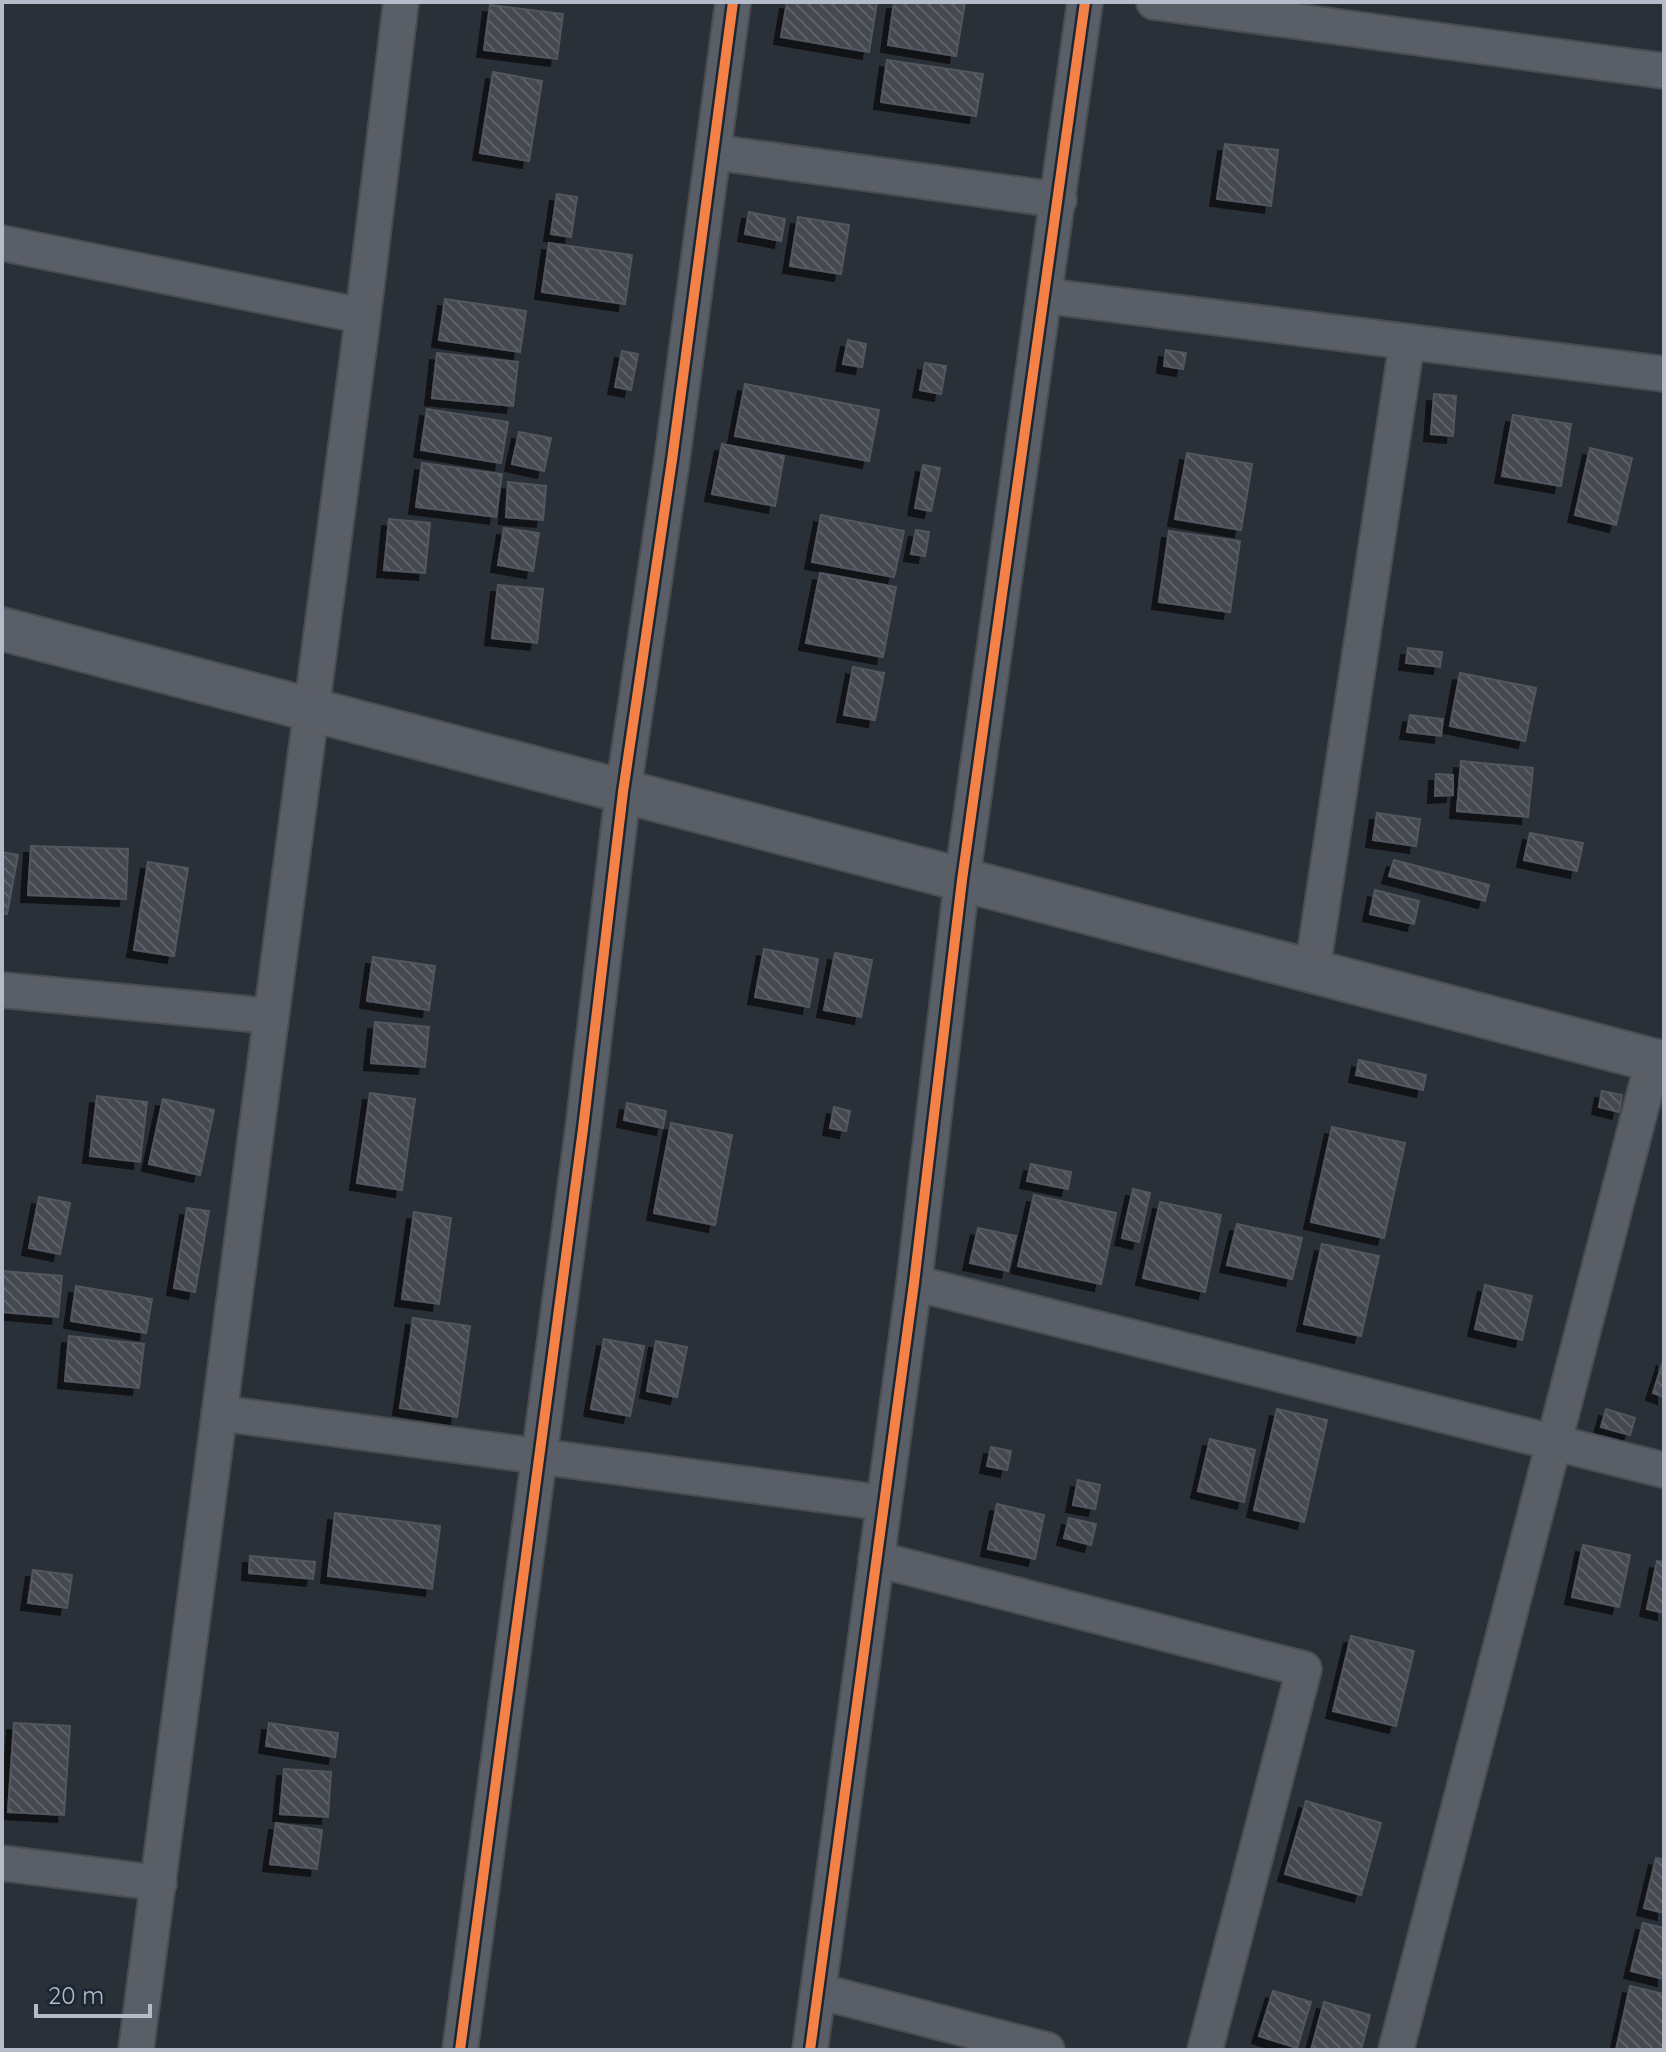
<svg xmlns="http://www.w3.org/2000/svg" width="1666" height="2052" font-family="Quicksand,sans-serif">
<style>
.building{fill:url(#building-back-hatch);stroke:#52575f;stroke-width:2;filter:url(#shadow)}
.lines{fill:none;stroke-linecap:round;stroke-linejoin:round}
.minor-casing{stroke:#484c53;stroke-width:38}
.tertiary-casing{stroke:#484c53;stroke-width:46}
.minor{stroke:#5a5e66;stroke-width:34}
.tertiary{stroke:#5a5e66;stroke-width:42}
.cycleway-casing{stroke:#1d2633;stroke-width:15}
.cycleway{stroke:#f48246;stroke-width:10}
</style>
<defs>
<pattern id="building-back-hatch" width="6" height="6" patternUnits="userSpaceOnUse" patternTransform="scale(2)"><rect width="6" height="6" fill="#444950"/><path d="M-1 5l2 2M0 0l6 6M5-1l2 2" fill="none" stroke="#5d6168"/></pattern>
<filter id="shadow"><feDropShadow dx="-7" dy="7" stdDeviation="0" flood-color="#0009"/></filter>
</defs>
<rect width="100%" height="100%" fill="#2a3038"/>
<path class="building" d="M787,2H877L869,52L781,37Z
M894,2H965L956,56L888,45Z
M490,5L563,14L557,59L484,50Z
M887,60L983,74L976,116L881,102Z
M493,72L542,81L529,161L480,153Z
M1225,144L1278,150L1271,206L1217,199Z
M557,194L577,197L571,237L551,234Z
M749,212L785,219L781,241L745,234Z
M798,217L849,225L841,274L790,266Z
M549,243L632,255L625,304L542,292Z
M445,299L526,311L520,352L439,340Z
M848,340L866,344L862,367L843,364Z
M1166,350L1186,353L1183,369L1164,366Z
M622,351L638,354L631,390L615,387Z
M437,353L518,362L513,406L432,398Z
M925,363L946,366L941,394L920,390Z
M745,384L879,410L869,461L735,436Z
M1434,394L1456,396L1453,436L1431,434Z
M427,409L508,422L501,463L421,450Z
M1513,415L1571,424L1561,486L1502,476Z
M519,432L551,438L544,471L512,464Z
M722,444L784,456L775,506L712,494Z
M1590,448L1632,458L1616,525L1575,515Z
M1187,453L1252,464L1241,530L1175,519Z
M422,463L502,474L496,517L416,507Z
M923,465L940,468L931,511L915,508Z
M508,482L546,486L543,520L506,517Z
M821,515L904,531L894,577L812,562Z
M389,519L430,523L425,573L384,570Z
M504,528L539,533L533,571L498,565Z
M916,530L929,532L925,556L911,554Z
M1169,531L1240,541L1230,612L1159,602Z
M820,573L896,587L883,657L806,643Z
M498,585L543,589L537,643L492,638Z
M1408,648L1442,652L1440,667L1406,663Z
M853,667L884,673L875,720L844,715Z
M1460,673L1536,688L1525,741L1450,726Z
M1410,715L1443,719L1441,736L1407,732Z
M1461,761L1533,768L1528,817L1457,811Z
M1436,774L1453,775V795L1435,796Z
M1377,813L1420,819L1416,846L1373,840Z
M1530,833L1583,843L1577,871L1524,860Z
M31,846L128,849L126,899L28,895Z
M2,852L18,855L7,914L2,913Z
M1394,860L1489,885L1485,901L1389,876Z
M148,862L188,868L174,956L134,950Z
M1375,890L1419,901L1414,924L1370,914Z
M764,949L818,959L809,1007L755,997Z
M835,953L872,960L861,1017L824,1010Z
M373,957L435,966L429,1010L367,1001Z
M375,1022L429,1027L425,1067L371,1063Z
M1359,1060L1426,1075L1423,1090L1356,1075Z
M1602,1091L1622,1095L1619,1112L1599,1107Z
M370,1093L415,1099L402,1190L357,1183Z
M97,1096L147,1102L140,1162L90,1156Z
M163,1099L214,1110L200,1175L149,1164Z
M627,1103L666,1111L663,1128L624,1120Z
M834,1107L850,1111L846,1131L830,1128Z
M671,1123L732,1135L715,1225L654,1213Z
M1332,1127L1405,1143L1384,1238L1311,1222Z
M1031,1164L1071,1172L1068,1189L1027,1181Z
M1133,1189L1150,1193L1139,1242L1122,1238Z
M1034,1195L1116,1213L1101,1284L1018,1266Z
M39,1197L70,1203L60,1254L29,1248Z
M1160,1202L1221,1215L1205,1292L1143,1278Z
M187,1208L209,1211L195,1292L174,1288Z
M414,1212L451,1218L439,1304L402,1299Z
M1237,1224L1302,1238L1292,1279L1227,1265Z
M978,1228L1016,1236L1008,1271L970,1263Z
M1322,1244L1379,1256L1361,1336L1304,1324Z
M2,1271L62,1276L58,1317L2,1312Z
M1485,1285L1532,1296L1522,1340L1475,1329Z
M76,1286L152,1299L146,1333L71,1321Z
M413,1318L470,1326L457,1417L400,1408Z
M69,1336L144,1344L139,1388L65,1381Z
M604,1339L644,1346L630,1416L591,1409Z
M656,1341L687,1347L677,1397L647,1391Z
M1664,1358V1397L1653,1393Z
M1277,1409L1327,1420L1304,1522L1254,1510Z
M1606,1409L1635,1418L1630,1435L1601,1427Z
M1210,1439L1255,1450L1244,1502L1198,1491Z
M991,1447L1011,1451L1007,1470L987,1466Z
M1078,1480L1100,1485L1095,1509L1073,1505Z
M997,1504L1044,1515L1035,1559L988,1549Z
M335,1513L440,1526L432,1589L328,1576Z
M1069,1518L1096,1524L1091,1545L1064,1538Z
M1583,1545L1630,1555L1619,1607L1572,1597Z
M250,1556L315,1562L313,1579L249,1573Z
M1657,1561L1664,1562V1613L1647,1609Z
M33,1570L72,1575L67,1608L28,1603Z
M1351,1636L1414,1651L1396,1726L1333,1711Z
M14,1723L70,1726L64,1815L8,1812Z
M269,1723L338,1733L335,1757L266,1746Z
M284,1769L331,1772L328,1817L280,1814Z
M1306,1801L1381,1823L1361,1895L1285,1874Z
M276,1823L322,1830L317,1869L270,1864Z
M1656,1858L1664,1860V1913L1644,1908Z
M1643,1923L1664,1928V1979L1631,1971Z
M1630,1986L1664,1994V2050H1616Z
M1273,1991L1311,2002L1297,2048L1259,2036Z
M1324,2002L1370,2015L1361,2050H1311Z"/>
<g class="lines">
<defs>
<path id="minor" d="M1154,2L1664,71
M713,152L1059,200
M2,243L363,316
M1046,296L1664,374
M1312,972L1407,342
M2,990L270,1016
M914,1283L1664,1470
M219,1413L884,1503
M876,1559L1304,1669L1205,2050
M2,1863L159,1883
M818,1991L1047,2050
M136,2050L363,316L401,2
M460,2050L583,1129L623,792L672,460L733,2
M810,2050L914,1283L962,880L1085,2
M1396,2050L1653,1061"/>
<path id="tertiary" d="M2,629L1664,1063"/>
</defs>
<use href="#minor" class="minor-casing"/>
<use href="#tertiary" class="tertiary-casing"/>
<use href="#minor" class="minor"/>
<use href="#tertiary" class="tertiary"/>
<defs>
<path id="cycleway" d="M460,2050L583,1129L623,792L672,460L733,2
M810,2050L914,1283L962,880L1085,2"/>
</defs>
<use href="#cycleway" class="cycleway-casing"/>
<use href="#cycleway" class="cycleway"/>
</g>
<rect width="1666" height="2052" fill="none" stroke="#b4bcc9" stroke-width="8"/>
<path d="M36 2004v12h114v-12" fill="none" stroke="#b4bcc9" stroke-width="4"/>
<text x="48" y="2004" font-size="24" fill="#b4bcc9" stroke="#1d2633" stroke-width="6" paint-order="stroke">20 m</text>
</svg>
